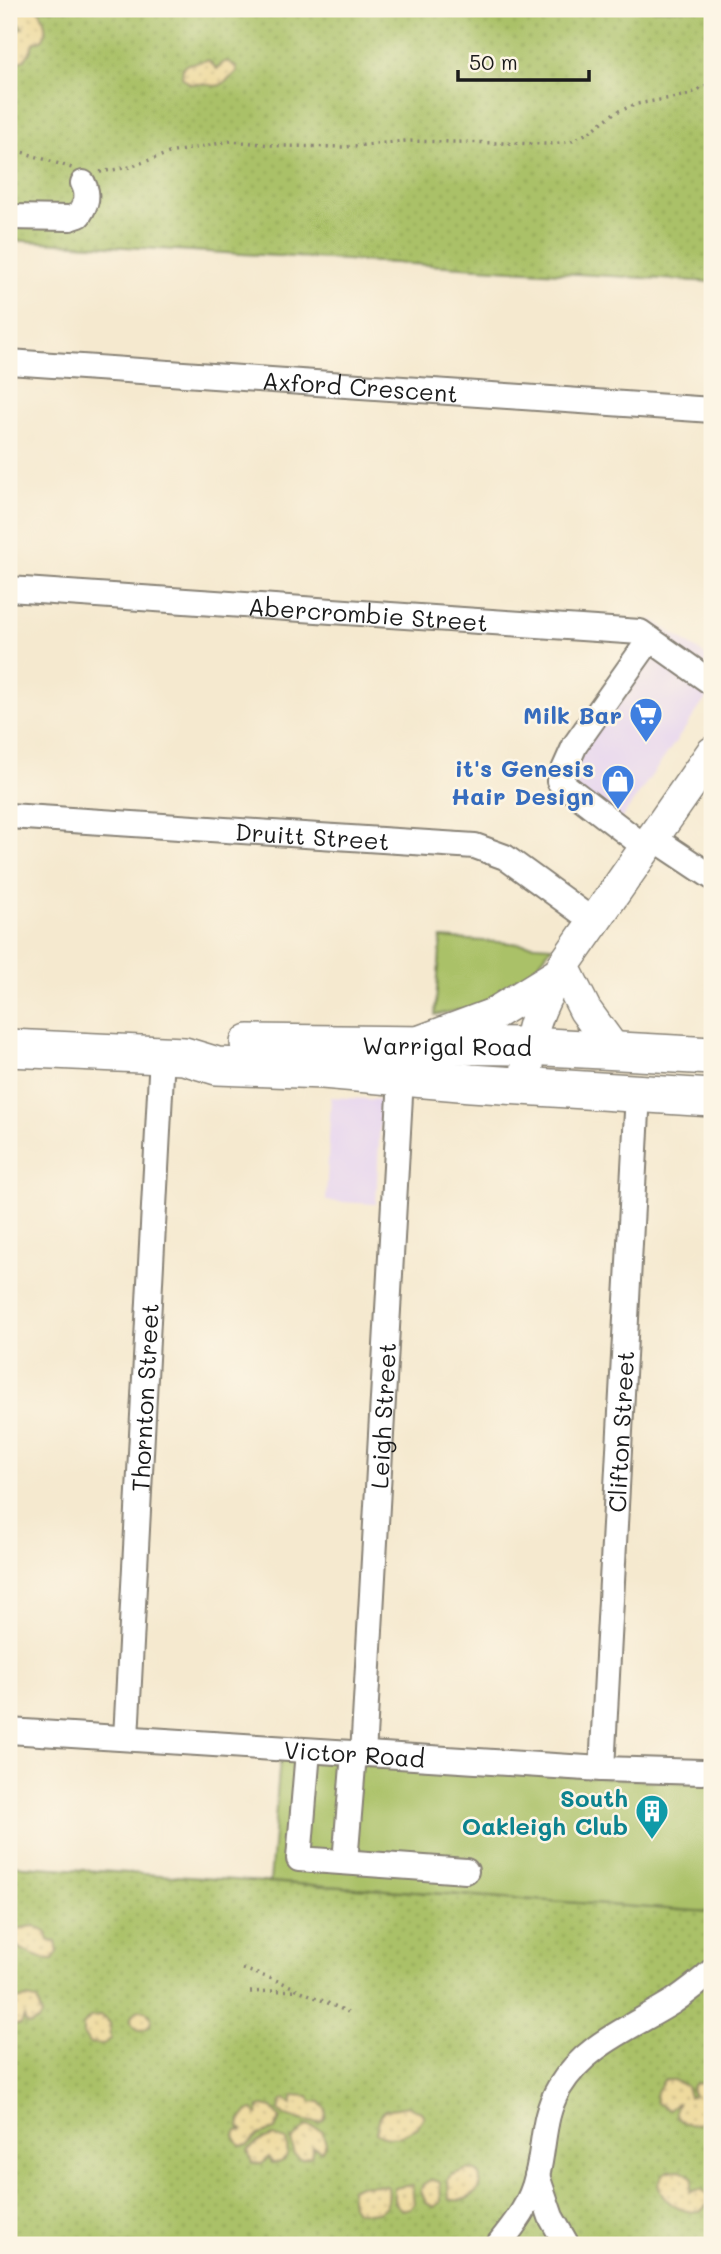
<svg xmlns="http://www.w3.org/2000/svg" width="721" height="2254" font-family="Mali,sans-serif">
<style>
.built{fill:#e5d3f0}
.grass{fill:url(#grass-dots);stroke:#636e42;stroke-width:2}
.sand{fill:url(#sand-dots);stroke:#857b5d;stroke-width:2}
.park{fill:#aac167;stroke:#636e42;stroke-width:2}
.lines{fill:none;stroke-linecap:round;stroke-linejoin:round}
.minor-casing{stroke:#888276;stroke-width:28}
.major-casing{stroke:#888276;stroke-width:35}
.highway-casing{stroke:#888276;stroke-width:40}
.path{stroke:#888276;stroke-width:3.5;stroke-dasharray:2 5;stroke-linecap:butt}
.minor{stroke:#fff;stroke-width:24}
.major{stroke:#fff;stroke-width:32}
.highway{stroke:#fff;stroke-width:37}
.labels{text-anchor:middle;dominant-baseline:central;stroke-width:5;stroke-linejoin:round;paint-order:stroke}
.street-label{font-size:24px;fill:#1c1c1c;stroke:#fcf5e5}
.shop-label{font-size:24px;font-weight:bold;fill:#366cbe;stroke:#fcf5e5;text-anchor:end}
.culture-label{font-size:24px;font-weight:bold;fill:#0d838f;stroke:#fcf5e5;text-anchor:end}
</style>
<defs>
<pattern id="grass-dots" width="8" height="8" patternUnits="userSpaceOnUse" patternTransform="scale(1.75)"><rect width="8" height="8" fill="#aac167"/><path d="M2 2h.1M6 6h.1" fill="none" stroke="#92a559" stroke-width="1.8" stroke-linecap="round"/></pattern>
<pattern id="sand-dots" width="8" height="8" patternUnits="userSpaceOnUse" patternTransform="scale(1.75)"><rect width="8" height="8" fill="#eeda9e"/><path d="M2 2h.1M6 6h.1" fill="none" stroke="#ccba88" stroke-width="1.8" stroke-linecap="round"/></pattern>
</defs>
<rect width="100%" height="100%" fill="#fcf5e5"/>
<filter id="ink" filterUnits="userSpaceOnUse"><feTurbulence type="fractalNoise" baseFrequency=".0143" numOctaves="2"/><feDisplacementMap in="SourceGraphic" scale="14" xChannelSelector="R" yChannelSelector="G"/><feConvolveMatrix kernelMatrix="1 2 1 2 8 2 1 2 1" color-interpolation-filters="sRGB"/></filter>
<filter id="wash" filterUnits="userSpaceOnUse"><feTurbulence type="fractalNoise" baseFrequency=".00686" numOctaves="4" result="noise"/><feDisplacementMap in="SourceGraphic" scale="28" xChannelSelector="R" yChannelSelector="G"/><feGaussianBlur stdDeviation="1.57" result="paint"/><feColorMatrix in="noise" values="0 0 0 0 0 0 0 0 0 0 0 0 0 0 0 0 0 1.4 0 .05"/><feComposite in="paint" operator="in"/></filter>
<g filter="url(#wash)">
<rect width="100%" height="100%" fill="#f5e9cf"/>
<path class="built" d="M652,619L712,660V690L614,829L551,785L564,748Z
M331,1097L381,1100L376,1204L326,1201Z"/>
<path class="grass" d="M9,9H712V282L9,240Z
M9,1865L712,1912V2245H9Z"/>
<path class="sand" d="M18,9H39C44,20 48,28 43,39L33,43C30,56 21,69 9,57V33L23,28L18,23Z
M208,60L217,69L224,62H229L236,67L237,72C211,96 220,81 190,84L182,77L183,67L188,64Z
M35,1926L47,1933L49,1941L56,1942L58,1952L53,1960C43,1961 18,1949 11,1941C13,1928 24,1927 35,1926Z
M27,1998L37,2000L42,2016L38,2021L30,2025L26,2024L24,2017L21,2025H9V2001Z
M131 2020a10 10 0 1 1 20 0a10 10 0 1 1-20 0Z
M101,2016L110,2023L111,2039L103,2044L89,2043L83,2034V2025L90,2017Z
M664,2080H673L686,2086L689,2097H691L694,2096L691,2090L694,2084L701,2083L712,2092V2129L704,2122L707,2113L710,2110H704L701,2123C685,2128 669,2118 679,2102L669,2110L657,2103L655,2095Z
M294,2095L308,2096L311,2101L320,2102L326,2109C326,2125 319,2124 306,2121C295,2118 287,2119 279,2110L281,2102L285,2099L292,2104Z
M263,2106L272,2108L280,2118L275,2130L258,2135L248,2145L240,2146L234,2136L237,2131L243,2130L239,2127L240,2121L248,2111L254,2110L256,2115L258,2114L259,2107Z
M409,2106L421,2112L424,2117L418,2127C405,2134 390,2142 376,2132L380,2116L385,2110Z
M306,2126L322,2130L326,2144L321,2151L313,2147L312,2156L301,2159L295,2155L291,2141Z
M273,2136L286,2140C289,2153 289,2164 272,2163L269,2157L262,2164L252,2163L248,2150L260,2141Z
M468,2169L478,2172C486,2190 467,2205 449,2199L448,2179L451,2175Z
M681,2170L693,2178L690,2192L700,2189L707,2193L708,2204L700,2212C681,2213 664,2203 658,2185C663,2171 667,2170 681,2170Z
M432,2180L440,2182L441,2202L434,2207L426,2203L421,2191L422,2186Z
M359,2185C369,2187 379,2183 388,2187C392,2211 377,2216 356,2211L352,2205L350,2189Z
M412,2185L414,2204L410,2208L402,2210L394,2203V2188Z"/>
<path class="park" d="M441,938L552,946L529,976L474,1007L435,1015Z
M280,1758L712,1784V1912L270,1882Z"/>
</g>
<g filter="url(#ink)">
<g class="lines">
<defs>
<g id="minor">
<path d="M9,217L70,218L79,215C87,203 89,195 83,183"/>
<path id="s1" d="M9,362L712,410"/>
<path id="s2" d="M9,589L640,632L712,683"/>
<path id="s3" d="M9,816L475,846L505,857L593,921"/>
<path d="M652,837L712,877"/>
<path d="M645,847L559,781L575,745L650,639"/>
<path id="s4" d="M9,1731L602,1769L702,1772"/>
<path id="s5" d="M126,1738L162,1055"/>
<path d="M308,1751L299,1859L466,1871"/>
<path id="s6" d="M363,1755L401,1078"/>
<path id="s7" d="M602,1769L638,1093"/>
<path d="M345,1862L354,1754"/>
<path d="M537,2176L551,2217L567,2245"/>
<path d="M498,2245C515,2224 531,2204 537,2176C545,2145 542,2117 559,2088C585,2044 633,2027 674,2001C687,1992 700,1982 712,1971"/>
</g>
<path id="major" d="M422,1041L492,1015L558,974
M614,1050L585,1010L563,966L712,753
M526,1086C529,1037 532,1018 557,975"/>
<g id="highway">
<path id="s8" d="M249,1043L528,1046L712,1056"/>
<path d="M9,1048L184,1056L217,1066L323,1070L471,1083L712,1098"/>
</g>
</defs>
<use href="#minor" class="minor-casing"/>
<use href="#major" class="major-casing"/>
<use href="#highway" class="highway-casing"/>
<path class="path" d="M9,153L22,152L72,168
M100,172L130,167L169,153L231,141L282,146L345,147L406,141L549,144L570,142L591,131L614,113L637,104L688,95L712,82
M243,1969L281,1982L348,2012
M250,1992L297,1990"/>
<use href="#minor" class="minor"/>
<use href="#major" class="major"/>
<use href="#highway" class="highway"/>
</g>
</g>
<defs>
<symbol id="supermarket-pin" viewBox="-11 -11 22 30"><path d="M0 17L-7.5 6A9.5 9.5 0 1 1 7.5 6Z" fill="#3f7fe0" stroke="#fcf5e5"/><path d="M-6-5.5h2.5l.6 2H6L4.5 2H-2.5L-4.4-4H-6ZM-1.5 3.2a1.3 1.3 0 1 0 .1 0ZM3 3.2a1.3 1.3 0 1 0 .1 0Z" fill="#fff"/></symbol>
<symbol id="shop-pin" viewBox="-11 -11 22 30"><path d="M0 17L-7.5 6A9.5 9.5 0 1 1 7.5 6Z" fill="#3f7fe0" stroke="#fcf5e5"/><path d="M-5-2.5h2.3a2.7 3.5 0 0 1 5.4 0H5L5.5 6h-11ZM-1.5-2.5h3a1.5 2.3 0 0 0-3 0Z" fill="#fff"/></symbol>
<symbol id="building-pin" viewBox="-11 -11 22 30"><path d="M0 17L-7.5 6A9.5 9.5 0 1 1 7.5 6Z" fill="#0f9aa8" stroke="#fcf5e5"/><path d="M-4-6H4V6H1V3H-1V6H-4ZM-2.5-4.3h1.7v1.8h-1.7ZM.8-4.3h1.7v1.8H.8ZM-2.5-1h1.7V.8h-1.7ZM.8-1h1.7V.8H.8Z" fill="#fff"/></symbol>
</defs>
<g fill-rule="evenodd">
<use href="#supermarket-pin" x="627" y="695" width="38" height="52"/>
<use href="#shop-pin" x="599" y="762" width="38" height="52"/>
<use href="#building-pin" x="633" y="1792" width="38" height="52"/>
</g>
<g class="labels">
<g class="street-label">
<text stroke="none"><textPath href="#s1" startOffset="352">Axford Crescent</textPath></text>
<text stroke="none"><textPath href="#s2" startOffset="360">Abercrombie Street</textPath></text>
<text stroke="none"><textPath href="#s3" startOffset="304">Druitt Street</textPath></text>
<text stroke="none"><textPath href="#s8" startOffset="198">Warrigal Road</textPath></text>
<text stroke="none"><textPath href="#s5" startOffset="341">Thornton Street</textPath></text>
<text stroke="none"><textPath href="#s6" startOffset="340">Leigh Street</textPath></text>
<text stroke="none"><textPath href="#s7" startOffset="338">Clifton Street</textPath></text>
<text stroke="none"><textPath href="#s4" startOffset="346">Victor Road</textPath></text>
</g>
<g class="shop-label">
<text x="622" y="714">Milk Bar</text>
<text x="594" y="767">it's Genesis<tspan x="594" dy="28">Hair Design</tspan></text>
</g>
<g class="culture-label">
<text x="628" y="1797">South<tspan x="628" dy="28">Oakleigh Club</tspan></text>
</g>
</g>
<rect width="721" height="2254" fill="none" stroke="#fcf5e5" stroke-width="35"/>
<path d="M458 70v10h131v-10" fill="none" stroke="#1c1c1c" stroke-width="3.5"/>
<text x="469" y="70" font-size="21" fill="#1c1c1c" stroke="#fcf5e5" stroke-width="5" paint-order="stroke">50 m</text>
</svg>
